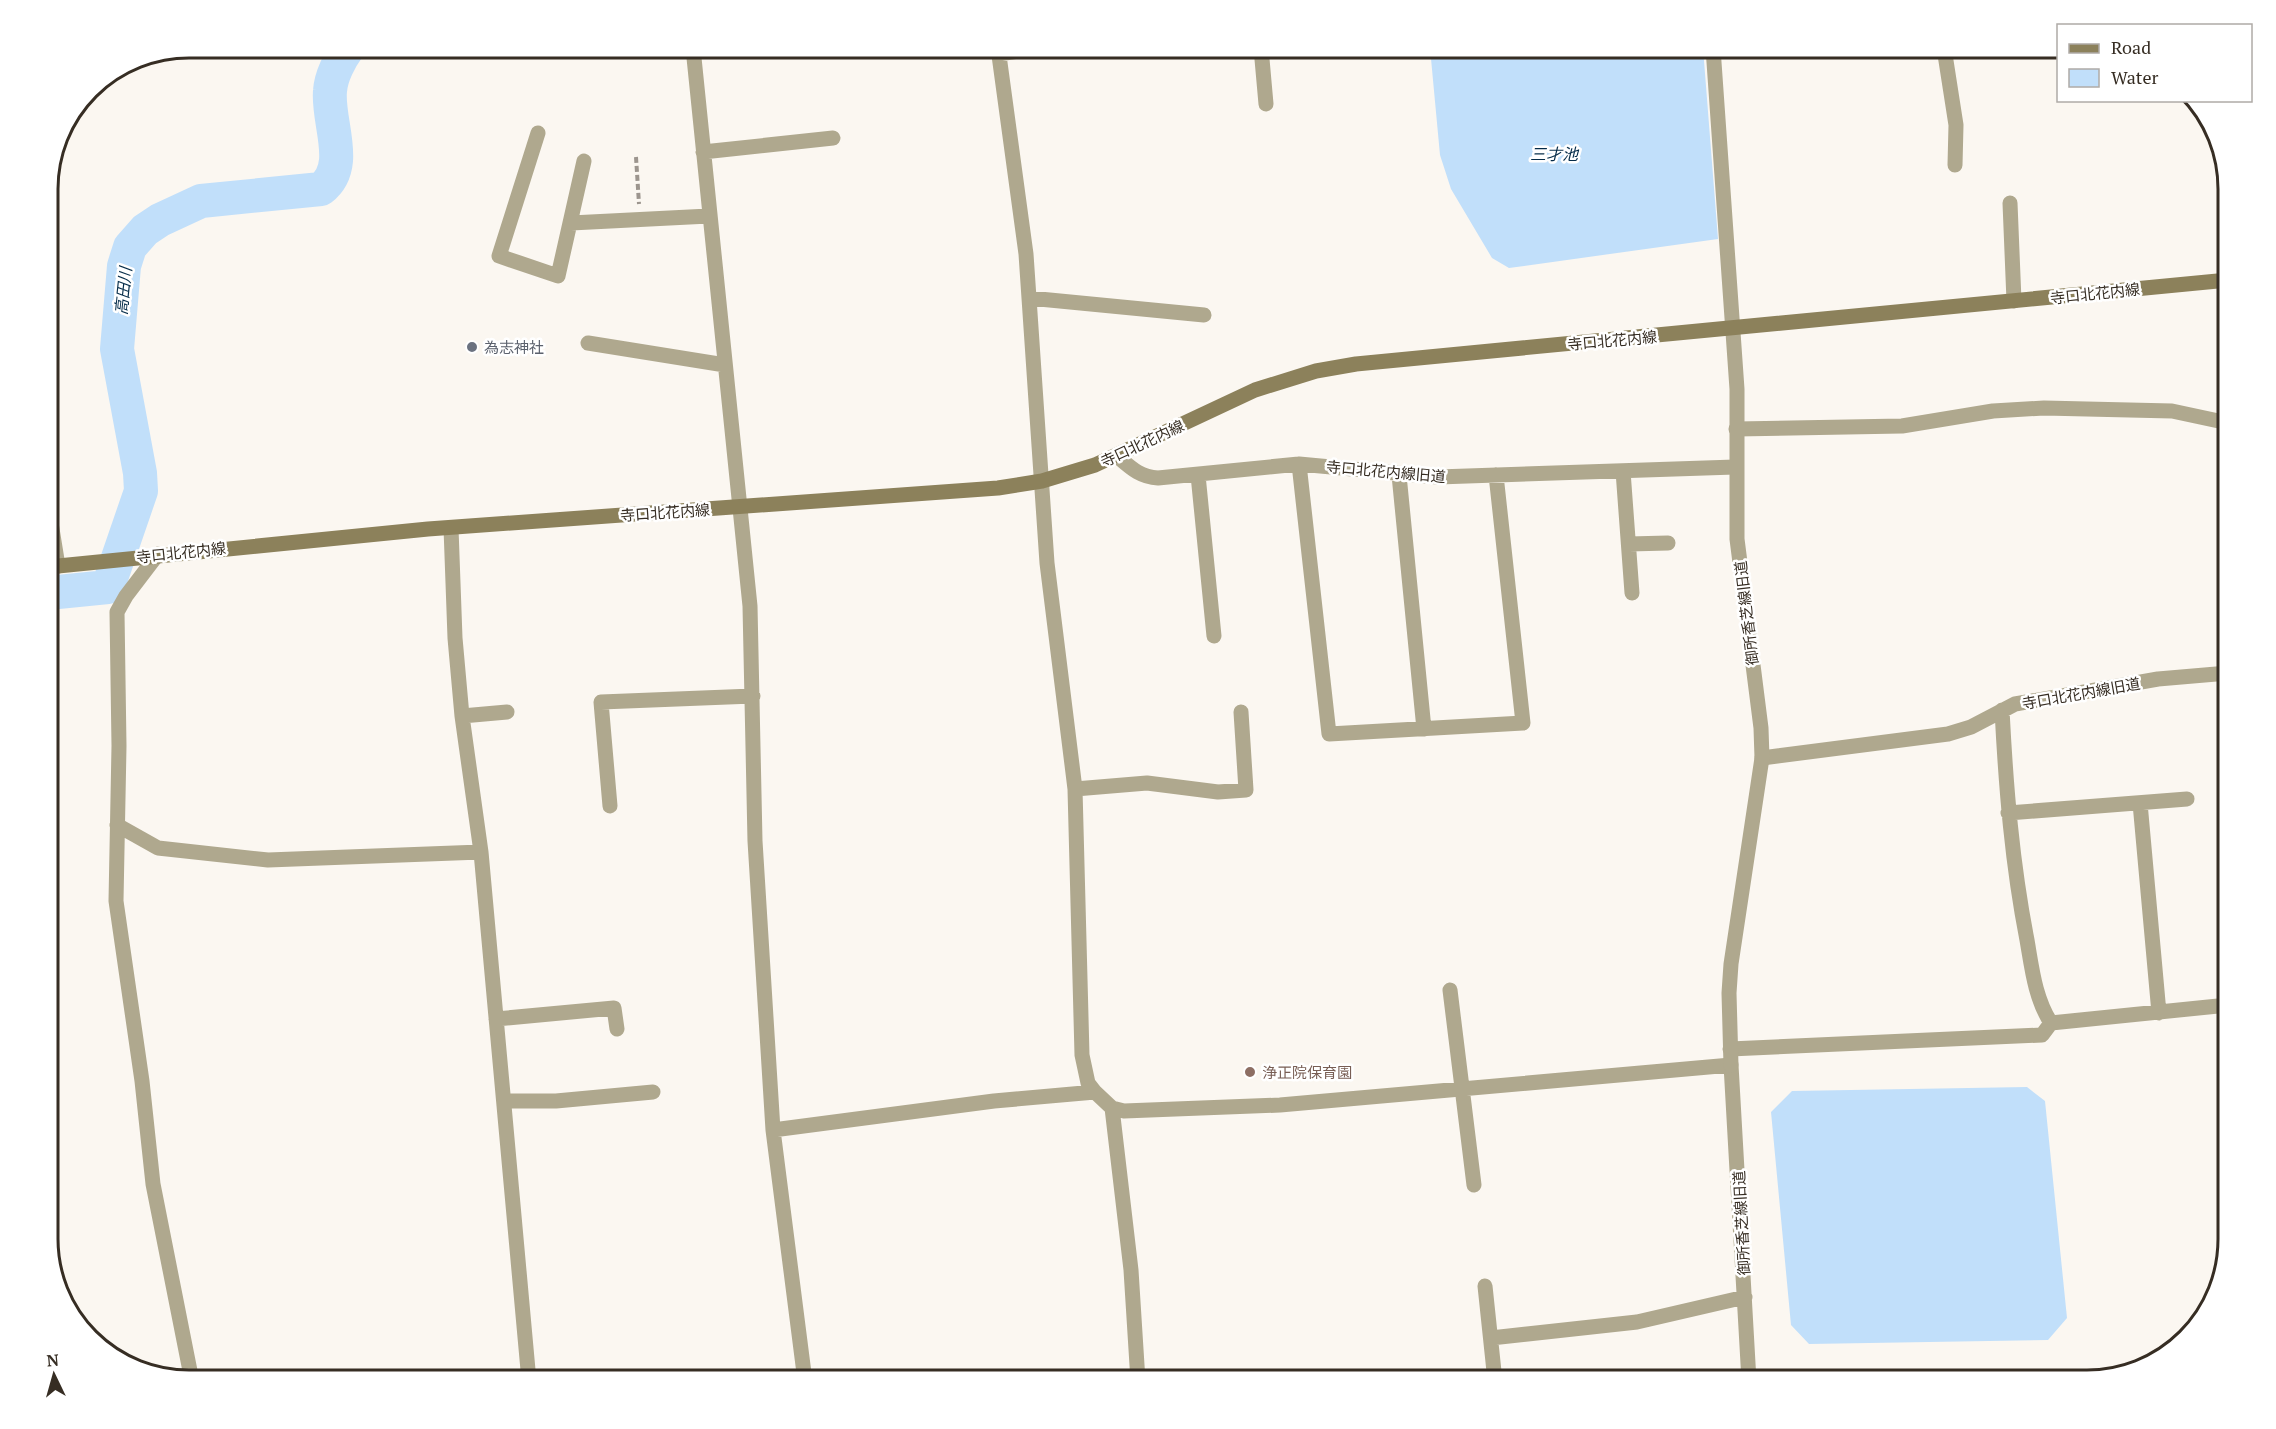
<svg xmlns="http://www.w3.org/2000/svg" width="2276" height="1429" font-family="'PT Serif','Noto Sans JP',serif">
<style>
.water{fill:#c1dffa}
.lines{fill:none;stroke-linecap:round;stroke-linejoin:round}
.river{stroke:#c1dffa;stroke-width:34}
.path{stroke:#9c958e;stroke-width:4;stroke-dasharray:6 3;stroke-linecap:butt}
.minor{stroke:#afa88e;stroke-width:15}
.tertiary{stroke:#afa88e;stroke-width:15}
.secondary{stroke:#8c815b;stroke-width:15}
.worship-dot{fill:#6b7280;stroke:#fff;stroke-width:2}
.education-dot{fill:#8d6e63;stroke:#fff;stroke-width:2}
.labels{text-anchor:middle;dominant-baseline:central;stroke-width:5;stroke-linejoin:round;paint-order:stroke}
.street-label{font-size:15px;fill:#362d23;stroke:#fff}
.worship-label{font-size:15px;fill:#5b616d;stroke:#fff;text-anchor:start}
.education-label{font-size:15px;fill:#785e54;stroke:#fff;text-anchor:start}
.water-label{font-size:16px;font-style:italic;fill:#042b48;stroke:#fff}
.rim{fill:none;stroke:#362d23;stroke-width:3}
</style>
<rect width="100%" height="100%" fill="#fbf7f1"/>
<path class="water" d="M1430,48H1703L1718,239L1509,268L1492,258L1451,189L1440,155Z
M2027,1087L2045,1101L2067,1318L2048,1340L1809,1344L1791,1325L1771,1112L1792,1091Z"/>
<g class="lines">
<path class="river" d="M48,593L108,587L141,491L140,473L117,349L124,266L130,247L145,230L160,220L201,201L321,189C351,166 327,123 330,91C331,76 340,59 348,48"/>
<path class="path" d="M636,157L639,204"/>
<path class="minor" d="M693,48L750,606L755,841L773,1130L805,1381
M998,48L1026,254L1047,563L1075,789L1082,1055L1088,1083L1095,1092L1112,1108L1124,1111L1280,1105L1731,1065L1749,1381
M1261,48L1266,104
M1944,48L1956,125L1955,165
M998,54L1041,48
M538,133L499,256L558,276L584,161
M703,152L833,138
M2010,203L2014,301
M571,223L709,216
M1029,298L1204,315
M588,343L725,365
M1736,429L1902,426L1993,411L2044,408L2172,411L2228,423
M1117,456C1131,468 1140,477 1158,478L1299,464L1438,477L1735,467
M1299,464L1329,734L1523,723L1496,475
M1623,471L1632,593
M1198,475L1214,636
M1399,475L1424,729
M451,528L455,638L462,716L481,852L529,1381
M1629,544L1668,543
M158,554L126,596L117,612L119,746L116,901L142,1081L153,1184L192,1381
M2002,710C2006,788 2012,863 2027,940C2032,969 2035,998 2051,1023L2228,1005
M462,716L507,712
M1762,758L1948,734L1971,727L2015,704L2158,679L2228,673
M1075,789L1147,783L1218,792L1246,790L1241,712
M2140,803L2159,1013
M610,806L601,702L753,696
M2008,813L2187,799
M117,825L158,848L268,860L481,852
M1450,990L1474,1185
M496,1019L614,1008L617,1029
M1730,1049L2042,1035L2051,1023
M504,1101H556L653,1092
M1112,1108L1131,1270L1138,1381
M773,1130L994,1101L1095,1092
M1485,1286L1495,1381
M1491,1338L1637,1322L1745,1297"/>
<path class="tertiary" d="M1713,48L1737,389V539L1761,728L1762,758L1731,964L1729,993L1731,1065
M48,504L58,566"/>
<path class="secondary" d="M48,567L428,529L998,488L1042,481L1095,465L1255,390L1316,371L1356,364L2228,280"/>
</g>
<circle class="worship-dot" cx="472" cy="347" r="6"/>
<circle class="education-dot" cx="1250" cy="1072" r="6"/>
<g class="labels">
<g class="street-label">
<text transform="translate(2095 293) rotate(-6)">寺口北花内線</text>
<text transform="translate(1612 340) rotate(-5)">寺口北花内線</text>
<text transform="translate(1142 443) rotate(-25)">寺口北花内線</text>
<text transform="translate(1386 471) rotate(5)">寺口北花内線旧道</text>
<text transform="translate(665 512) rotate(-4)">寺口北花内線</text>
<text transform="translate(181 552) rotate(-6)">寺口北花内線</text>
<text transform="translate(1746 613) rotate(-97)">御所香芝線旧道</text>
<text transform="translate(2081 693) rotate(-10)">寺口北花内線旧道</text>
<text transform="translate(1741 1223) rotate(-93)">御所香芝線旧道</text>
</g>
<g class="worship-label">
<text x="484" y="347">為志神社</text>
</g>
<g class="education-label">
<text x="1262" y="1072">浄正院保育園</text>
</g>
<g class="water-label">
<text x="1554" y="154">三才池</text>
<text transform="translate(123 291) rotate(-84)">高田川</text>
</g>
</g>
<path d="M0 0H2276V1429H0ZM189 58H2087A131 131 0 0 1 2218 189V1239A131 131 0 0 1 2087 1370H189A131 131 0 0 1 58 1239V189A131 131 0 0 1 189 58Z" fill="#fff" fill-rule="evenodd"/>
<path class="rim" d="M189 58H2087A131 131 0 0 1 2218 189V1239A131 131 0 0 1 2087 1370H189A131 131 0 0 1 58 1239V189A131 131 0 0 1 189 58Z"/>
<rect x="2057" y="24" width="195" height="78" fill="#ffffff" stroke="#afaba7" stroke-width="1.5"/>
<rect x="2069" y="44" width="30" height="9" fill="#8c815b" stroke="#afaba7" stroke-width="1.5"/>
<text x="2111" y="54" font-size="18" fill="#362d23">Road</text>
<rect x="2069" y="69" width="30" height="18" fill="#c1dffa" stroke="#afaba7" stroke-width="1.5"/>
<text x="2111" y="84" font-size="18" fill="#362d23">Water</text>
<g transform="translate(54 1375) rotate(355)" stroke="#ffffff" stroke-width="4.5" paint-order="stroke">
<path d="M0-4.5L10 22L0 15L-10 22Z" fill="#362d23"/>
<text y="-9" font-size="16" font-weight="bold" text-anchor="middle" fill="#362d23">N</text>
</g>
</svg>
